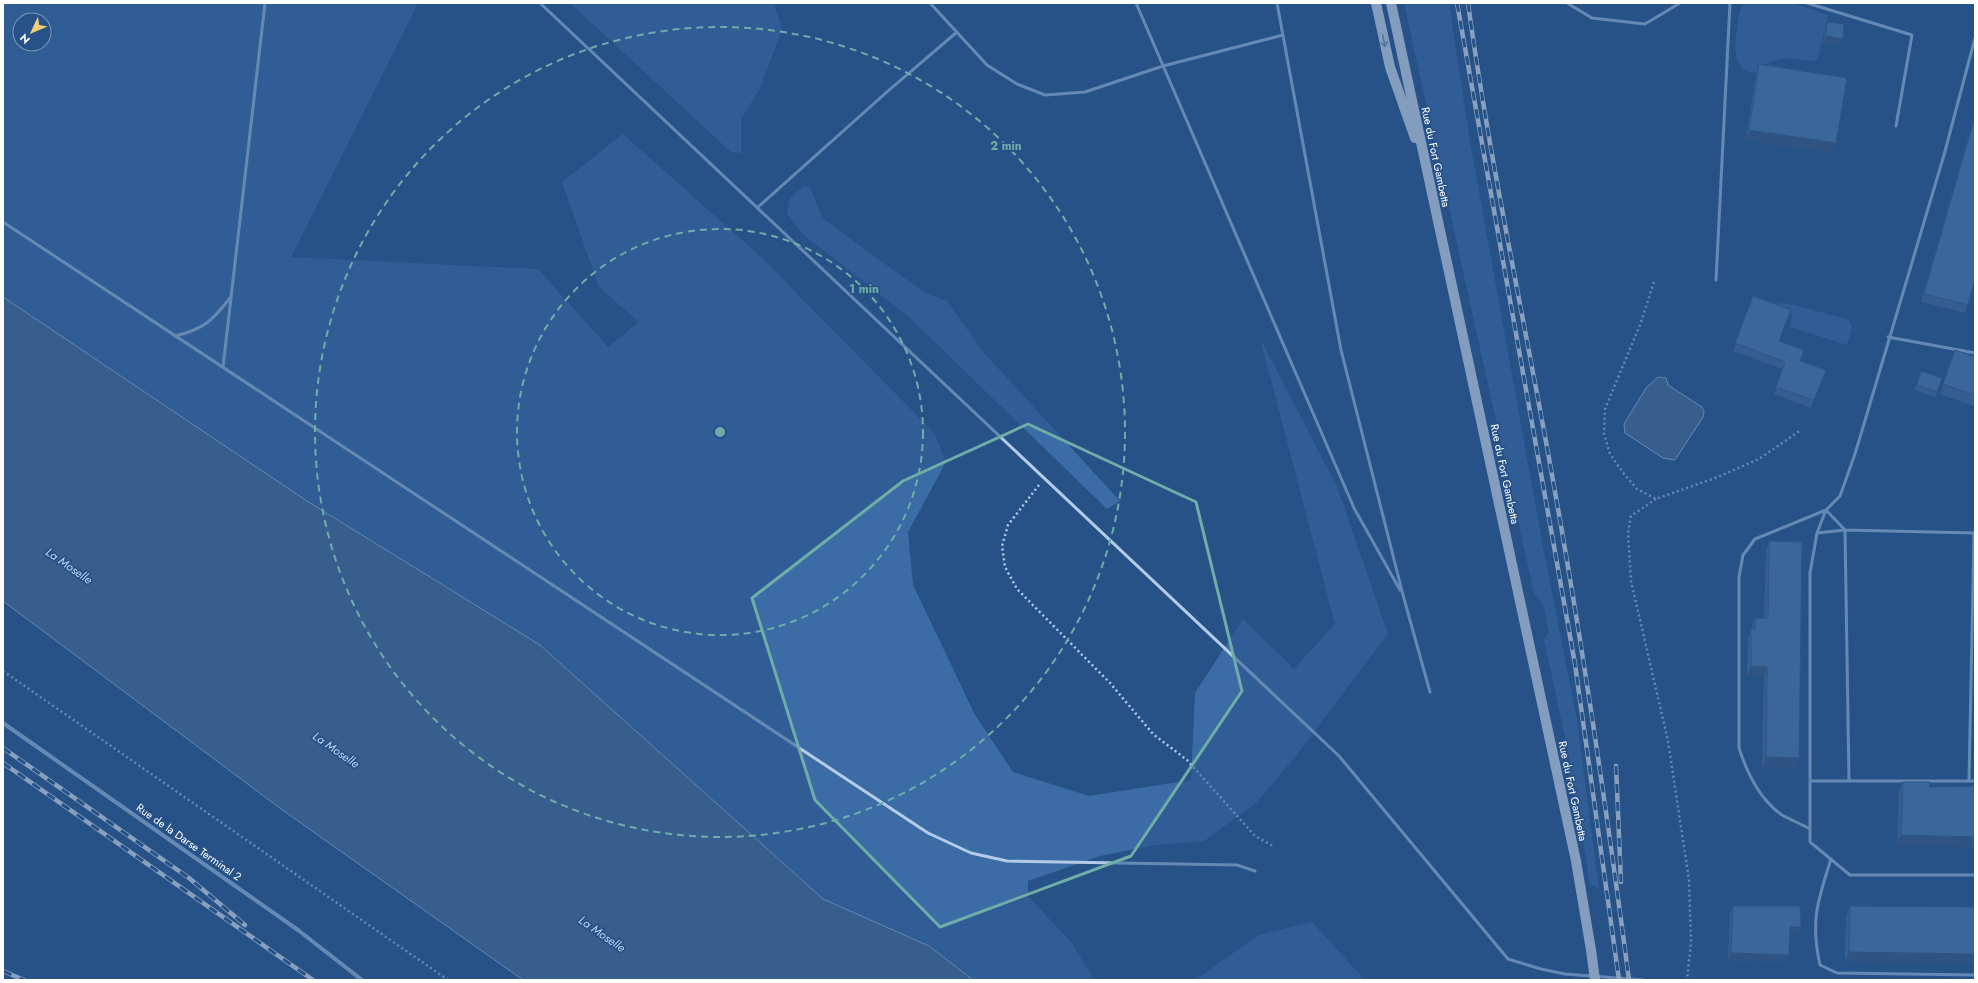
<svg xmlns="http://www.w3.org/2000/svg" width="1978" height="983" font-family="Jost,sans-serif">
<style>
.green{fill:#3c6ca5;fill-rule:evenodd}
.water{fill:#4f6d94;stroke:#a8c7e9}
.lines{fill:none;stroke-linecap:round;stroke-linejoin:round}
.path{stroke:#b4cce9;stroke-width:2.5;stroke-dasharray:2 3;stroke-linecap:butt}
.lane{stroke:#b4cce9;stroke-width:3}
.street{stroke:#b4cce9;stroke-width:4}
.primary{stroke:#f6f9fe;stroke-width:10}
.rail-casing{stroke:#fff;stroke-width:4.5}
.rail{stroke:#275288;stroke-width:3;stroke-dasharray:9;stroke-linecap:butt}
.primary-bridge{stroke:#f6f9fe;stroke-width:10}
.wall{fill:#486c99}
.shaded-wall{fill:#3b587d}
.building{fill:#547eb2;stroke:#3b587d}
.oneway{stroke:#849dbd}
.marked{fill:none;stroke:#6fada8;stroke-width:3;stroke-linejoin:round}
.ring{fill:none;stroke:#6fada8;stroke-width:2;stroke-dasharray:7 5}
.labels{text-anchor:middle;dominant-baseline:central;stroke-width:3.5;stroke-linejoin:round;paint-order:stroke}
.street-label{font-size:11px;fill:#fff;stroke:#275288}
.water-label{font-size:12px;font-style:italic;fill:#bfd6f0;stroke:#275288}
.centre{fill:#6fada8;stroke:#275288;stroke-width:2}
.ring-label{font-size:12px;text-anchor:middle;font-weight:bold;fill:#6fada8;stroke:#275288;stroke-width:3.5;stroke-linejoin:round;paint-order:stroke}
</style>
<rect width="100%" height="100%" fill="#275288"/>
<path class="green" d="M3,3H418L291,257L538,269L608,347L639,322L599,287L562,182L623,134L761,257L935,434L946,462L908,532L913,585L975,715L1013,772L1089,796L1191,780L1195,693L1243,619L1294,669L1335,624L1260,338L1337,487L1388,634L1294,758L1257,802L1204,841L1155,845L1100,856L1028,881V896L1071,942L1094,980H973L929,946L823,899L540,645L307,501L3,297ZM20,20H44V44H20Z
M570,3H774L782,30L759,90L741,119V153L731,152Z
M1404,3H1449L1470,142L1542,541L1577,721L1599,889L1590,883L1566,741L1544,640L1549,632L1543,604L1534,593Z
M1745,3H1792L1828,15L1817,61L1785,58L1758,66V73C1733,72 1734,48 1737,30C1738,20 1738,11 1745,3Z
M804,185L810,187L822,218L925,293L947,301L984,353L1120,501L1107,509L909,317L804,235L787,214L790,199Z
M1755,301L1794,305L1849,320L1852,328L1847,345L1790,327L1793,313Z
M1312,922L1365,980H1195L1259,935Z"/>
<path class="water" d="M3,297L307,501L540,645L823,899L929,946L973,980H523L281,809L3,601Z
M1658,377L1666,378L1668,385L1702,407L1704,411L1703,417L1675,460L1663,458L1625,433L1624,424L1646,388Z"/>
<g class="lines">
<path class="path" d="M1654,282L1640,325L1605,409L1604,434L1610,454L1624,474L1637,489L1656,499L1718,477L1759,459L1801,430
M1039,485L1008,525L1002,546L1005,567L1017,589L1110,683L1153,734L1187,760L1255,836L1273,846
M1656,499L1631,516L1628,533L1631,581L1668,741L1689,880L1691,942L1687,980
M3,671L448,980"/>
<path class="lane" d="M540,3L1339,756L1508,959L1541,969L1565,974L1643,980
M930,3L987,65L1017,84L1045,95L1085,92L1163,66L1283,35
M1136,3L1354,508L1400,590
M1277,3L1341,350L1403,595L1430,692
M1567,3L1592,18L1645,24L1680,3
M1807,3L1912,35L1896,126
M758,207L888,91L957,32
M3,222L928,833L971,853L1007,861L1237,865L1255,871
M1716,280L1730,3
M175,336C204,329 212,321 230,298
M1888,337L1975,353
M223,367L265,3
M1826,510L1817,533L1810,573V842L1850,875H1975
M1826,510L1845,530L1849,781
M1817,533L1845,530L1974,533
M1810,781H1975
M1969,781L1974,533
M1810,829C1801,824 1791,820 1782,815C1759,799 1747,773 1739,748V577L1743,555L1755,539L1826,510L1840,496L1855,454L1944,155L1975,38
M1831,859C1818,900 1810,921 1820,965L1837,973L1975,975"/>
<path class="street" d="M3,723L298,930L362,980"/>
<path class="primary" d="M1376,3L1390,67L1415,138
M1391,3L1576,861L1591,950"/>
<defs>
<path id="rail" d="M1457,3L1575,664L1619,980
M1468,3C1491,171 1528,336 1557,503C1585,661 1608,820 1629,980
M3,748L189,878L245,925
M3,763L313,980
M1616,766L1621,882
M3,971L24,980"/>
</defs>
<use href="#rail" class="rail-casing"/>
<use href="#rail" class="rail"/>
<path class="primary-bridge" d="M1591,950L1595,980"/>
</g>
<path class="wall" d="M1827,22L1840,46L1823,44L1825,29Z
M1759,64L1833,153L1746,140L1756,74Z
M1975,114V279L1965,313L1921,302Z
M1753,296L1779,341L1800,361L1826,370L1811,408L1774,394L1783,369L1733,351Z
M1955,350L1975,357V406L1940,394Z
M1919,376L1942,378L1935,397L1915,390Z
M1769,541L1799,758L1795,767H1762L1764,676H1747L1748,638L1755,618H1764L1766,551Z
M1903,782H1929L1897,845L1899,791Z
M1733,906L1801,927L1798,934H1789L1786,962L1728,960L1730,913Z
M1850,906L1975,907L1845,962L1846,916Z"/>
<path class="shaded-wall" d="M1826,36L1843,39L1840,46L1823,44Z
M1749,130L1836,143L1833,153L1746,140Z
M1751,666L1767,667L1764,676H1747Z
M1766,757L1799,758L1795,767H1762Z
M1901,835L1975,837V847L1897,845Z
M1790,927H1801L1798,934H1787Z
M1849,952L1975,954V964L1845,962Z
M1731,953L1789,955L1786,962L1728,960Z"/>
<path class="building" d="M1827,22L1844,24L1843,39L1826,36Z
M1759,64L1847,78L1836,143L1749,130Z
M1975,116V279L1968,305L1924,294Z
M1753,296L1791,310L1779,341L1804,350L1800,361L1826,370L1814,400L1776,387L1785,362L1735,343Z
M1955,350L1975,357V395L1943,384Z
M1921,371L1942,378L1937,392L1917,385Z
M1769,541L1802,542L1799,758L1766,757L1767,667L1751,666V628L1755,629V618H1768Z
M1903,782H1929L1930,787L1975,786V837L1901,835Z
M1733,906H1800L1801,927H1790L1789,955L1731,953Z
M1850,906L1975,907V954L1849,952Z"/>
<defs><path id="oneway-shaft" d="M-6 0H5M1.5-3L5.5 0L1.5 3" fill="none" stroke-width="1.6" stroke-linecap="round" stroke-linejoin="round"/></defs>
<use class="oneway" href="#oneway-shaft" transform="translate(1384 41) rotate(78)"/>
<path d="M0 0H1978V983H0ZM1028,424L1196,502L1242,691L1131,856L940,927L815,800L752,598L903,481Z" fill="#275288" fill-opacity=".55" fill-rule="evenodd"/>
<path class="marked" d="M1028,424L1196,502L1242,691L1131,856L940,927L815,800L752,598L903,481Z"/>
<g class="ring">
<circle cx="720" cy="432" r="203"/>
<circle cx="720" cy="432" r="405"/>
</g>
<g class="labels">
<g class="street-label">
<text transform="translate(1436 157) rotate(78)">Rue du Fort Gambetta</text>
<text transform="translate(1505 474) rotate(78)">Rue du Fort Gambetta</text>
<text transform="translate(1573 791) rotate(78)">Rue du Fort Gambetta</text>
<text transform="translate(189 842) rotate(35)">Rue de la Darse Terminal 2</text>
</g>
<g class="water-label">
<text transform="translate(69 566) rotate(35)">La Moselle</text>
<text transform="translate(336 750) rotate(35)">La Moselle</text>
<text transform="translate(602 934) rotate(35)">La Moselle</text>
</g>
</g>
<circle cx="720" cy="432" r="6" class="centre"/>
<g class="ring-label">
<text x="1006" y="150">2 min</text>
<text x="864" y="293">1 min</text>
</g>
<rect width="1978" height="983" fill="none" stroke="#ffffff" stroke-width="8"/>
<g transform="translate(32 32) rotate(226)"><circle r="19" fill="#275288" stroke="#7d97b8"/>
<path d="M0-3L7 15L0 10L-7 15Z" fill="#f1ce79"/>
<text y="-6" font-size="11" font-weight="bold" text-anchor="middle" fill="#ffffff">N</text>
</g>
</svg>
